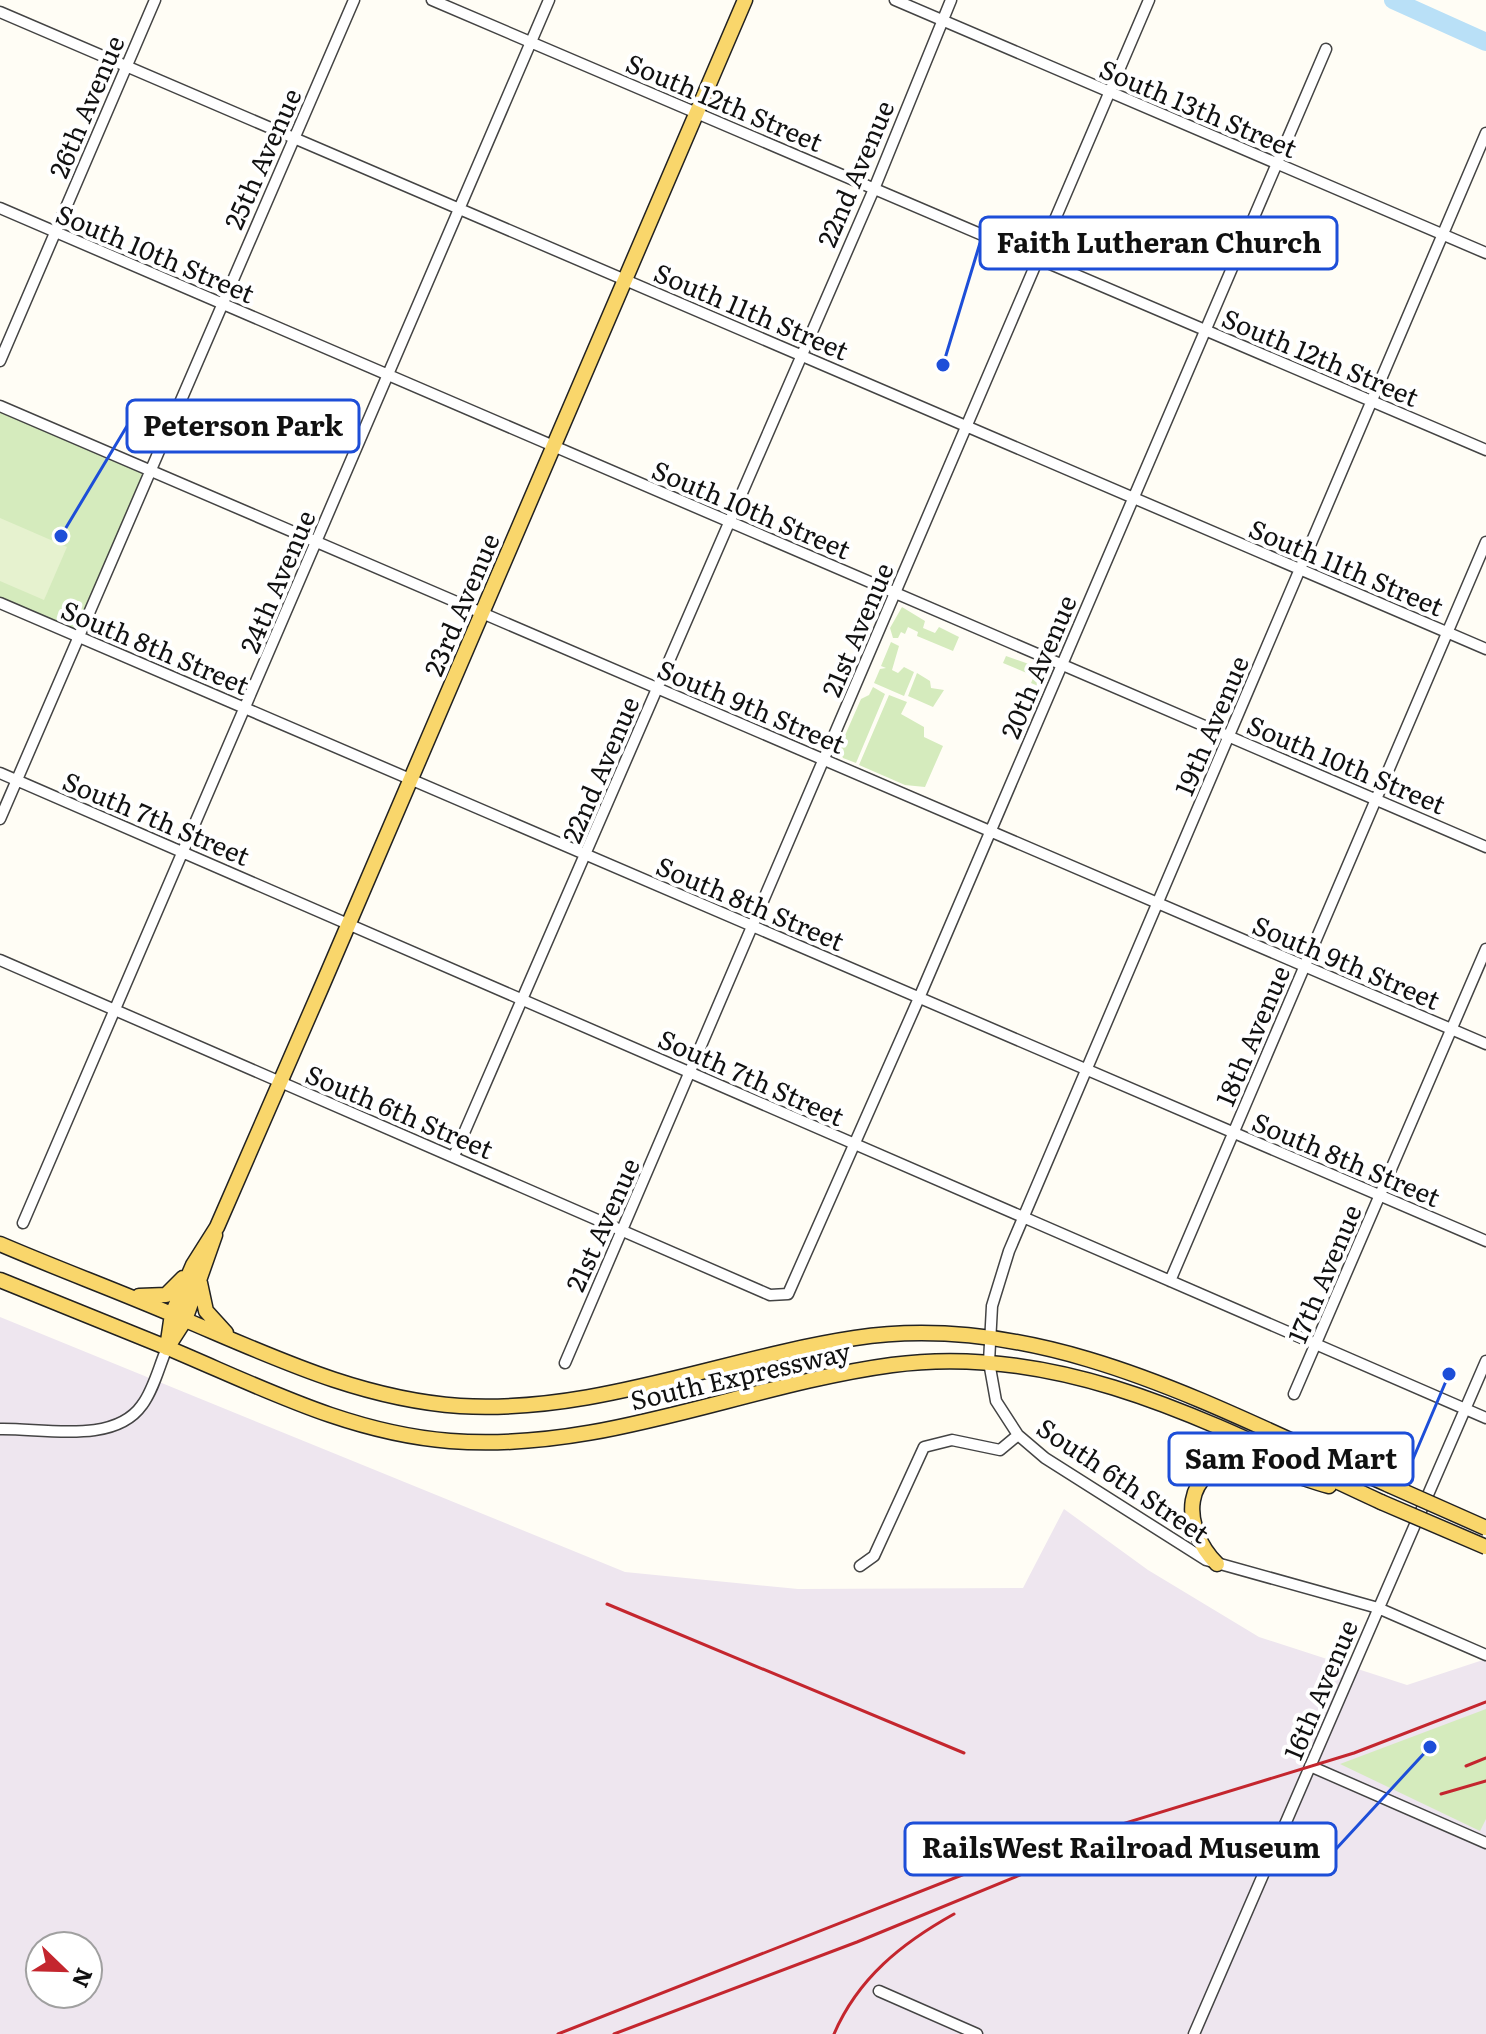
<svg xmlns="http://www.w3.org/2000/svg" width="1486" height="2034" font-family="Literata,serif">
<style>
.industrial{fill:#eee6ef;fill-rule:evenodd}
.green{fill:#d5ebbd}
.pitch{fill:#e6f2cf}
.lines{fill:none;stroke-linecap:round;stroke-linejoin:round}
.river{stroke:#b9e0f7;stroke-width:18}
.minor-casing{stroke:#444;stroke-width:13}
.major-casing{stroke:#222;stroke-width:17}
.minor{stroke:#fff;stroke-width:10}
.major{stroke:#f9d66b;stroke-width:14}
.rail{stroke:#c4262e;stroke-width:3}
.major-bridge-casing{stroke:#222;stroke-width:17;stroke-linecap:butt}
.major-bridge{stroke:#f9d66b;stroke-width:14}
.labels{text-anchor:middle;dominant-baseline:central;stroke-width:8;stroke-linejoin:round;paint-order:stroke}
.street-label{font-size:26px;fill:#111;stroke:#fff}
.leader{fill:none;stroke:#1d4ed8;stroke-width:3}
.callout-dot{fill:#1d4ed8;stroke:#fff;stroke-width:3}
.callout{fill:#fff;stroke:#1d4ed8;stroke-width:3}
.callout-label{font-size:28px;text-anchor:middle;font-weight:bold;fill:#111}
</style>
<rect width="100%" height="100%" fill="#fffdf5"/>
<path class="industrial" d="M0,1317L625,1572L798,1589L1023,1588L1064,1509L1148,1570L1259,1637L1407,1685L1486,1659V2034H0ZM40,1946H88V1994H40Z"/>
<path class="green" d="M0,406L150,470L79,637L0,603Z
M902,607L925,621L923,628L935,633L939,627L959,637L953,651L917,636L918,632L908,627L905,634L901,632L898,638H893L890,628Z
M891,642L899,646L892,670L898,673L904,667L914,672L904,696L874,683L880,669L886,668L881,666Z
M1006,656L1046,670L1043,688L1031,683L1034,676L1003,663Z
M917,673L930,681L931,688L944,690L933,707L908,696Z
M873,687L885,694L856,763L843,758L839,749L861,699L869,695Z
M889,695L907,702L901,714L924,727V737L943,746L925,787L905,785L859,765Z
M1486,1709V1819L1480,1831L1340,1764Z"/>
<path class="pitch" d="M0,518L67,547L44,600L0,581Z"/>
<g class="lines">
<path class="river" d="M1393,0L1486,42"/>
<defs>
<path id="minor" d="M432,0L1486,450
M895,0L1486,253
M0,12L1486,649
M1486,133L1009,1251L992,1306L989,1362L996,1401L1018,1435L1045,1458L1206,1560L1378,1608L1486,1655
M0,208L1486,847
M0,361L155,0
M0,406L1486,1044
M0,603L1486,1241
M0,773L1486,1418
M0,819L354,0
M0,960L770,1295L788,1294L919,998L1326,49
M454,1156L874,189L951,0
M23,1223L549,0
M1170,1281L1486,542
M565,1363L1149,0
M1294,1394L1486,949
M0,1429C43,1428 114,1445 142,1405C154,1389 159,1366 167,1348
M860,1566L874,1556L924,1447L952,1440L1000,1450L1018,1435
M1310,1766L1486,1843
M879,1991L977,2034
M1194,2034L1486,1361"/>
<path id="major" d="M0,1244C58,1269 118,1291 176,1316C269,1355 358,1399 460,1406C594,1414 723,1358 855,1338C1045,1309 1220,1411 1389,1485
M0,1280C56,1303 112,1325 168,1348C261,1387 348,1433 450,1441C602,1453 744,1385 892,1365C1069,1341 1226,1431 1381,1502
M200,1283L206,1311L226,1333
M139,1296L166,1295L183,1278
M167,1348L172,1314L193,1265L217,1227L322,986L745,0
M167,1348L185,1320L215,1235
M1217,1564C1180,1527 1181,1465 1243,1464C1271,1464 1302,1479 1329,1486"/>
</defs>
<use href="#minor" class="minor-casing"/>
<use href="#major" class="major-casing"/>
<use href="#minor" class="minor"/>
<use href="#major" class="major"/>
<path class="rail" d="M607,1604L964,1753
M1466,1766L1486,1758
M1441,1794L1486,1781
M558,2034L985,1866L1354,1753L1486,1702
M614,2034L857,1942L1108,1839
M834,2034C858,1978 902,1943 954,1914"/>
<defs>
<path id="major-bridge" d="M1389,1485L1486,1528
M1381,1502L1486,1547"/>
</defs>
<use href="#major-bridge" class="major-bridge-casing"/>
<use href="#major-bridge" class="major-bridge"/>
</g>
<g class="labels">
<g class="street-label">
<text transform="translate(725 101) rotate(23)">South 12th Street</text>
<text transform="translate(85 106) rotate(-67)">26th Avenue</text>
<text transform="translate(1199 107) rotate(23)">South 13th Street</text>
<text transform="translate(261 158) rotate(-66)">25th Avenue</text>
<text transform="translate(854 173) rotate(-67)">22nd Avenue</text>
<text transform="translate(156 252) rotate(23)">South 10th Street</text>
<text transform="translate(752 310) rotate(23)">South 11th Street</text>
<text transform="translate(1321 356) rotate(23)">South 12th Street</text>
<text transform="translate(752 508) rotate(23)">South 10th Street</text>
<text transform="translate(1347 566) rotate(23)">South 11th Street</text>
<text transform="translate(276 581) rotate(-67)">24th Avenue</text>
<text transform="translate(460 604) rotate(-67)">23rd Avenue</text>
<text transform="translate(856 629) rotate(-67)">21st Avenue</text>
<text transform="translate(156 646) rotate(23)">South 8th Street</text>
<text transform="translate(1037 666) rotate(-67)">20th Avenue</text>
<text transform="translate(752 705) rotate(23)">South 9th Street</text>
<text transform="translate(1210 725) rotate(-67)">19th Avenue</text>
<text transform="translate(1347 763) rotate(23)">South 10th Street</text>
<text transform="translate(599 769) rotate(-67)">22nd Avenue</text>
<text transform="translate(157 817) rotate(23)">South 7th Street</text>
<text transform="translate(751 902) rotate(23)">South 8th Street</text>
<text transform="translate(1347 961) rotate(23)">South 9th Street</text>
<text transform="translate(1251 1035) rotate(-67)">18th Avenue</text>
<text transform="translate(752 1076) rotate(24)">South 7th Street</text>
<text transform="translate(400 1110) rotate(23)">South 6th Street</text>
<text transform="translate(1347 1158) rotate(23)">South 8th Street</text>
<text transform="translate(601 1224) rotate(-66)">21st Avenue</text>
<text transform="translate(1323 1273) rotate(-67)">17th Avenue</text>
<text transform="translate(740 1374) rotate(-13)">South Expressway</text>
<text transform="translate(1124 1479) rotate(34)">South 6th Street</text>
<text transform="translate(1319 1689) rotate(-67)">16th Avenue</text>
</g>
</g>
<path class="leader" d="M943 365L980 243M61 536L127 426M1449 1374L1413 1459M1430 1747L1336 1849"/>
<g class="callout-dot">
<circle cx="943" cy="365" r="8"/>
<circle cx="61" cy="536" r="8"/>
<circle cx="1449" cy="1374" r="8"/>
<circle cx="1430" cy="1747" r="8"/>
</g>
<g class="callout">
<rect x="980" y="217" width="357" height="52" rx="8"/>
<rect x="127" y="400" width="232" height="52" rx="8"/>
<rect x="1169" y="1433" width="244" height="52" rx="8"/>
<rect x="905" y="1823" width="431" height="52" rx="8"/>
</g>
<g class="callout-label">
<text x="1159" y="253">Faith Lutheran Church</text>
<text x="243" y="436">Peterson Park</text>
<text x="1291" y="1469">Sam Food Mart</text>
<text x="1121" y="1858">RailsWest Railroad Museum</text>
</g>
<g transform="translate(64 1970) rotate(113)"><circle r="38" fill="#ffffff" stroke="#a0a0a0" stroke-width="2"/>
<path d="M0-6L14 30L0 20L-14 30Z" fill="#c4262e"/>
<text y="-12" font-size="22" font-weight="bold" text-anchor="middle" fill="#111111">N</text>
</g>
</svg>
